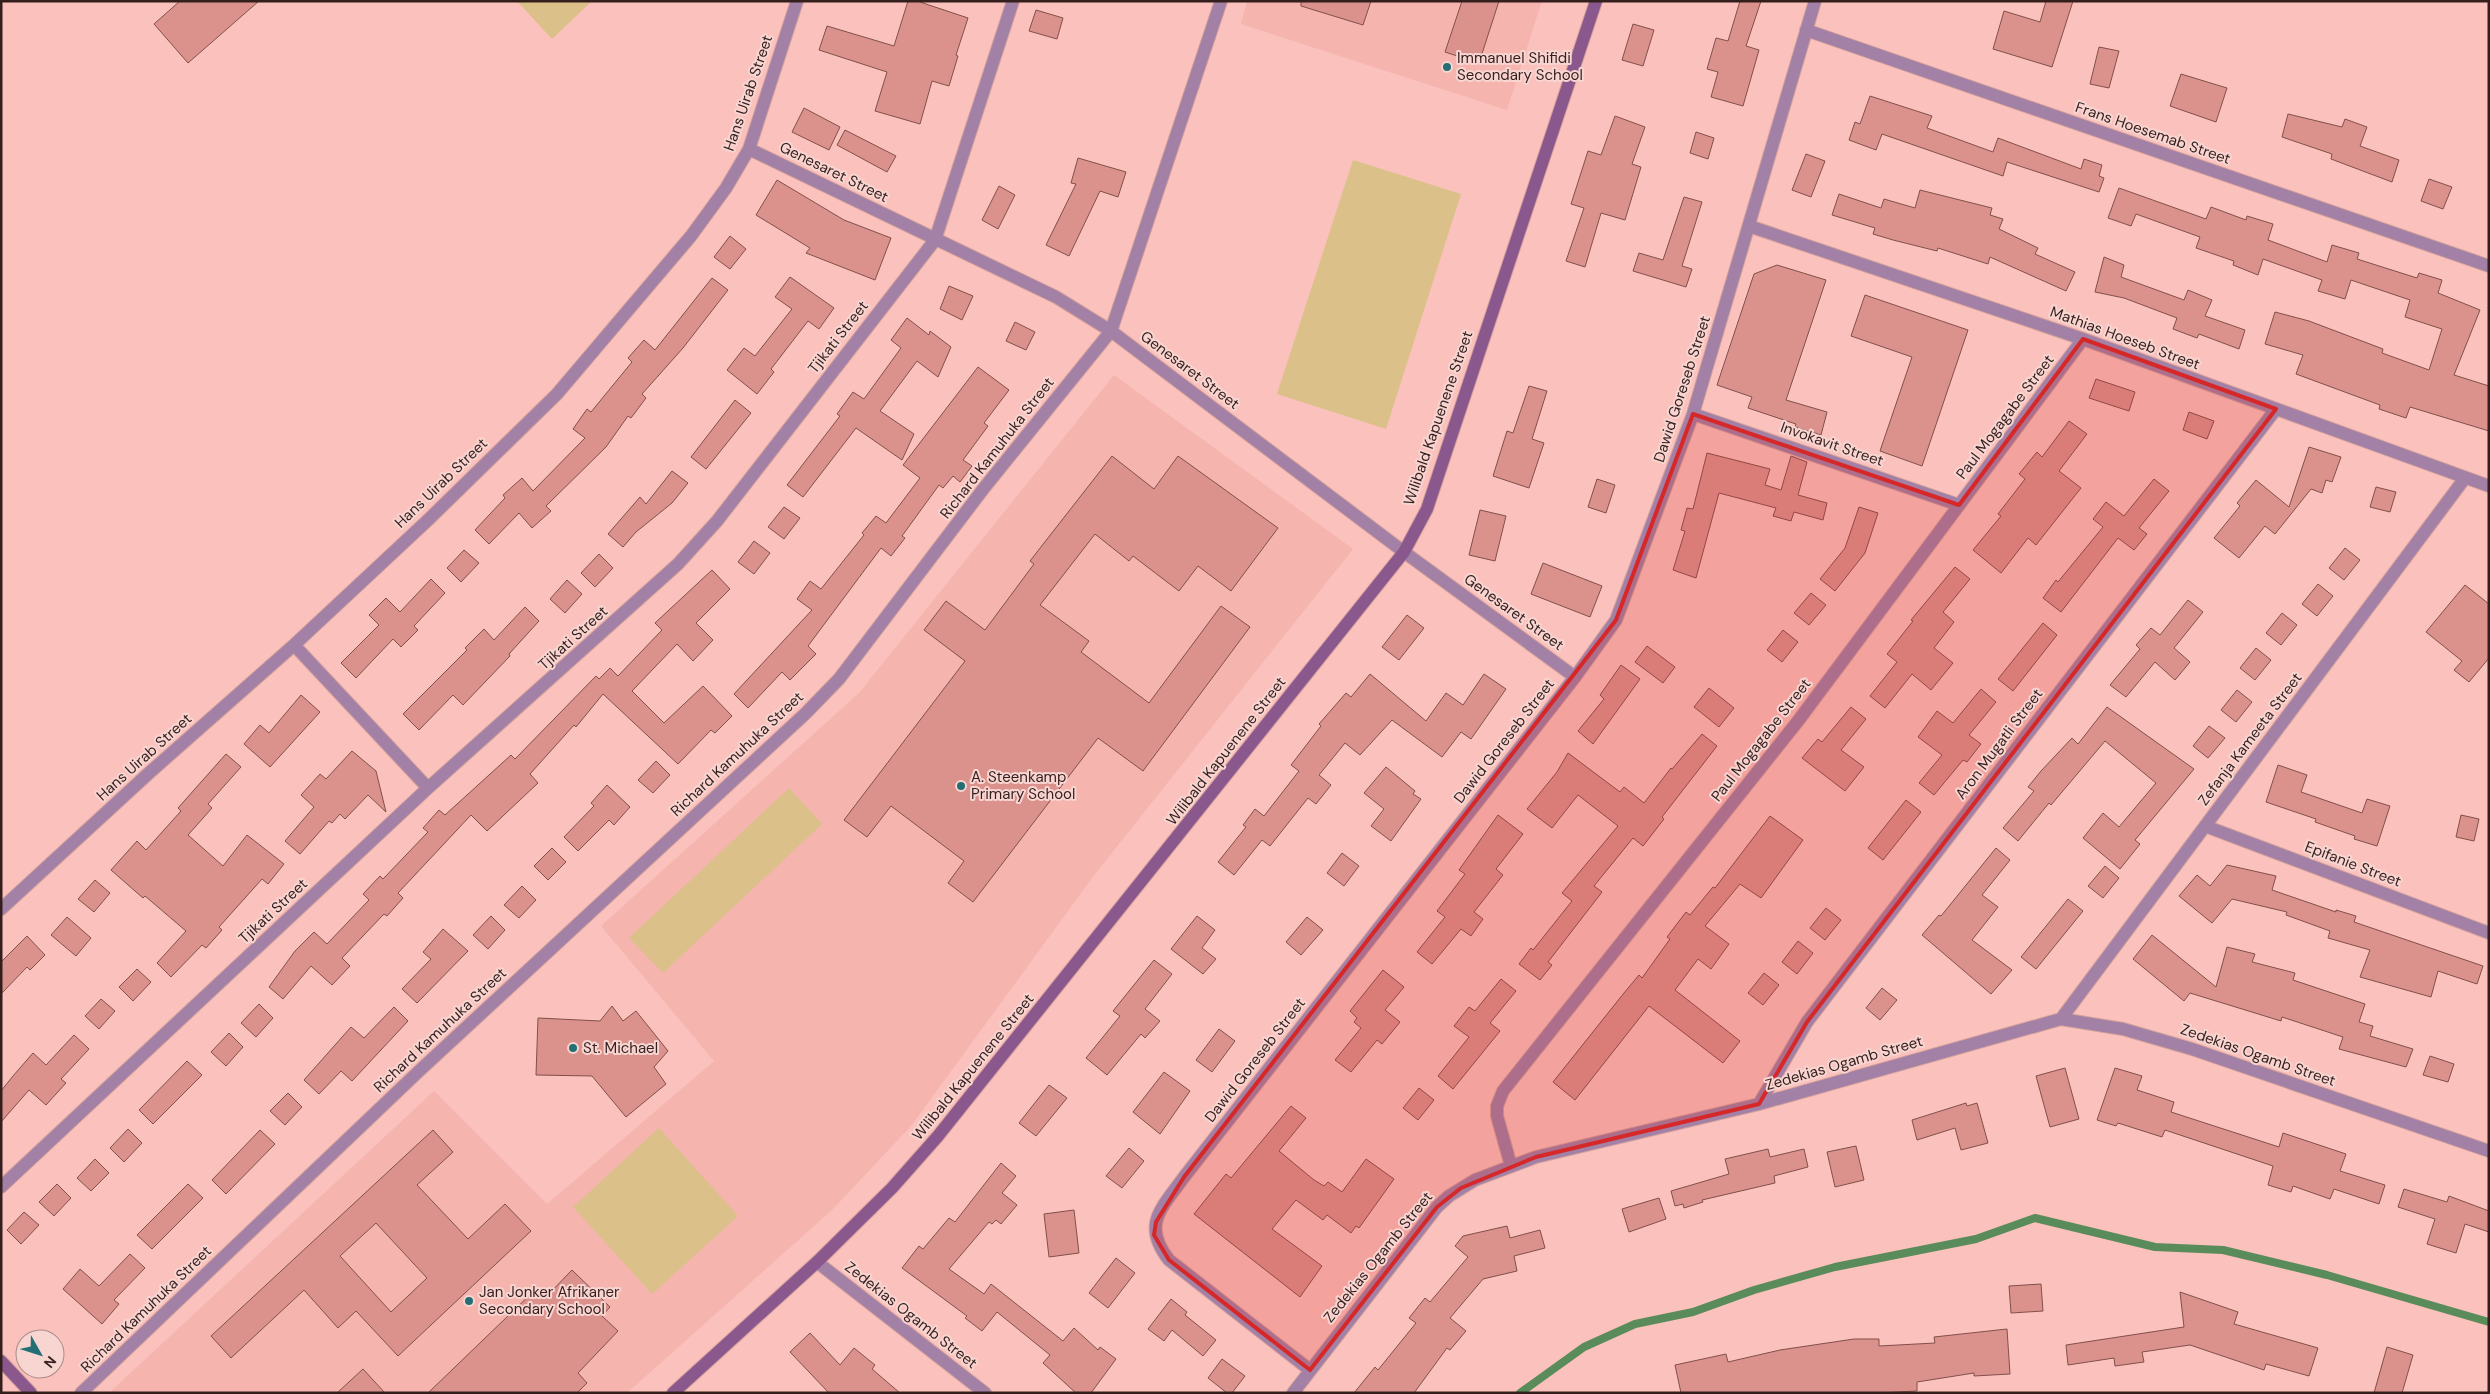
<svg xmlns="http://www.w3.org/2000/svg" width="2490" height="1394" font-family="'DM Sans',sans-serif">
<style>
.built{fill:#f5b4ae}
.green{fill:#dbc089}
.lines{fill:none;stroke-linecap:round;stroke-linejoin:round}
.stream{stroke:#5a8b5b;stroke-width:8}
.building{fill:#db928c;stroke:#81504c;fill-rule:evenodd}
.street-casing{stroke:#d3a19c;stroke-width:14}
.secondary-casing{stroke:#d3a19c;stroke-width:14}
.street{stroke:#a380a5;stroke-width:12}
.secondary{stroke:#8b588e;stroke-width:12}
.marked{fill:#d62828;fill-opacity:0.2;stroke:#d62828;stroke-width:4;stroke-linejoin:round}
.poi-dot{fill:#246e76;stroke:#f8d5d1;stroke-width:2}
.labels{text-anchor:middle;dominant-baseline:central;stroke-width:4;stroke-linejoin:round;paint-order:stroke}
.poi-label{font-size:15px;fill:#341f1d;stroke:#f8d5d1;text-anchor:start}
.street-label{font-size:15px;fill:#341f1d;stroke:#f8d5d1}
</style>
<rect width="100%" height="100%" fill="#fbc1bc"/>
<path class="built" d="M1247,1H1542L1507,110L1241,24Z
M1114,375L1353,549L1092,878L911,1126L833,1209L627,1393H109L434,1091L547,1204L714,1061L601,926L859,693Z"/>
<path class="green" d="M517,1H592L552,39Z
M1353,160L1461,194L1386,429L1277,394Z
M789,788L822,824L663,973L629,938Z
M659,1128L738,1216L652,1294L573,1207Z"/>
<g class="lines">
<path class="stream" d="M1520,1393L1584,1347L1635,1324L1693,1312L1754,1290L1835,1267L1976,1239L2035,1218L2155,1247L2223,1250L2327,1275L2489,1322"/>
</g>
<path class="building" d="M180,1H259L188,63L154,24Z
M908,1H917L968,18L956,55L958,56L949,86L932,81L920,124L875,111L887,72L819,50L827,26L894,46Z
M1301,1H1371L1363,25L1301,6Z
M1462,1H1499L1479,63L1445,52Z
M1740,1H1761L1746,46L1759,50L1743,106L1711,97L1718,72L1707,69L1716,38L1728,41Z
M2046,1H2073L2052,67L1993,49L2004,11L2040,22Z
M1036,10L1063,18L1057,39L1029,31Z
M1633,24L1654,30L1643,66L1622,60Z
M2099,47L2119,51L2109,88L2090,84Z
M2181,74L2227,88L2216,122L2170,106Z
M1870,96L1932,116L1927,128L1993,152L1998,138L2081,169L2084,159L2102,165L2099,176L2104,178L2099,192L2007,162L2003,176L1882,134L1876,150L1849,140L1855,122L1860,124Z
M804,108L840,127L829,150L792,132Z
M2288,114L2342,127L2345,119L2367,127L2360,146L2399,160L2392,182L2331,159L2332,154L2282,137Z
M1615,116L1645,127L1632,164L1641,167L1625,220L1601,213L1585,267L1566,261L1584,208L1571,204L1588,151L1601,155Z
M845,130L896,156L887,172L837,145Z
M1696,132L1714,138L1708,159L1690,153Z
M1806,154L1825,161L1811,197L1792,190Z
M1078,158L1126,172L1118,197L1100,191L1069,256L1046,245L1076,184L1071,183Z
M2429,179L2452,187L2443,209L2421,201Z
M777,180L844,220L891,238L875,280L806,253L810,248L756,215Z
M999,186L1015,195L998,229L982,220Z
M2119,188L2206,219L2211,207L2246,220L2247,216L2273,224L2268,240L2327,262L2332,245L2359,253L2357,259L2417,278L2419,273L2442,280L2438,293L2480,310L2454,375L2489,386V431L2410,407L2406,418L2379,409L2380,405L2296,374L2303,355L2265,344L2275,312L2309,321L2383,349L2382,353L2429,370L2442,329L2405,317L2410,300L2351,280L2345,299L2318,291L2322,280L2263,259L2258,275L2233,265L2234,261L2196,248L2200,237L2136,214L2131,226L2108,218Z
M1920,190L1992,208L1990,215L2003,219L1999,229L2038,248L2035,254L2075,272L2066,291L1990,257L1988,264L1938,248L1937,251L1893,240L1873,234L1875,228L1832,215L1839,194L1881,208L1884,199L1915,208Z
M1684,197L1702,202L1682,266L1692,269L1686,287L1633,271L1639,253L1663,260Z
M730,236L746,249L730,269L714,257Z
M2104,257L2124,265L2121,277L2184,300L2188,290L2212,300L2205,316L2245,330L2239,349L2199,334L2197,338L2173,329L2177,318L2124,298L2095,292Z
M1777,265L1826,280L1786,400L1827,412L1821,435L1795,427L1796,424L1748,408L1752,397L1717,385L1754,274Z
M790,277L834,308L819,329L808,321L771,369L774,372L757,394L727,370L744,348L755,356L792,309L775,297Z
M712,278L728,290L683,348L642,394L646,398L631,418L628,416L606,447L546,506L551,511L532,528L519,513L489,544L475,530L505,498L503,495L522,478L533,491L585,438L573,429L587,409L591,412L632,362L628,358L644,340L655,350Z
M949,286L973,296L962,320L940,309Z
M1865,295L1968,330L1922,466L1880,451L1912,357L1851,336Z
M907,318L929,335L930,331L951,347L938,377L917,361L880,411L914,434L902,460L856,428L803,497L787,485L840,416L837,414L853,392L864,399L901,348L891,340Z
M1015,322L1035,332L1026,350L1006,341Z
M978,367L1009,390L984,423L988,426L963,460L972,466L960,482L953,476L943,488L939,485L902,536L905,538L891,556L881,548L808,646L816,654L790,680L782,672L748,708L734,694L812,610L797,599L810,581L821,589L864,535L862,533L876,516L886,523L920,478L903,465Z
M2096,379L2135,392L2129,411L2089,398Z
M1529,386L1547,391L1532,439L1544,443L1529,488L1493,476L1507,431L1513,433Z
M735,400L751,413L706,469L691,457Z
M2189,412L2214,421L2207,439L2183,430Z
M2069,421L2087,434L2059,471L2081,488L2036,545L2028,538L2001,573L1973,550L2001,516L1998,514L2025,479L2019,474L2037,452L2042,457Z
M2309,447L2341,457L2332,482L2326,480L2322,493L2311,489L2275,534L2265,526L2239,558L2214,538L2240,506L2237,503L2256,480L2289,507Z
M1707,453L1770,469L1765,485L1781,490L1791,456L1807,462L1798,495L1827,503L1823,520L1794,512L1791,521L1773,516L1776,508L1719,493L1696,578L1673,570L1685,531L1681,530L1687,508L1693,509Z
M1112,456L1154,489L1178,456L1278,528L1231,591L1198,566L1179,591L1133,556L1129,561L1095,534L1040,605L1089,641L1081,652L1149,703L1221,606L1250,627L1143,771L1098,738L973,902L948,883L964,861L891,806L867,837L844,820L965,661L924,630L946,601L985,630L1034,564L1030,561Z
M672,471L688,483L672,503L636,532L623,547L608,534L640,497L646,504Z
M1597,479L1615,485L1606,513L1588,507Z
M2154,479L2169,491L2139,528L2147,534L2134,550L2118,538L2061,612L2043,598L2056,580L2058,582L2103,527L2093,519L2106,502L2124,516Z
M2376,487L2396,492L2390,512L2370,507Z
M784,507L800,518L784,539L768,527Z
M1859,507L1878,513L1865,553L1835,591L1820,579L1845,548Z
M1480,510L1506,516L1495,561L1469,555Z
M754,541L770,553L754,574L738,562Z
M2345,548L2360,560L2344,580L2329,568Z
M464,550L479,563L461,582L447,568Z
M599,554L613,568L595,587L581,573Z
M1543,563L1602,586L1590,617L1531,594Z
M1955,567L1970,579L1943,612L1954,622L1934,648L1953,663L1931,690L1912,674L1885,708L1870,696L1897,662L1887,654L1913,621L1911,620Z
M712,570L730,589L696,623L713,640L693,661L677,644L632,691L664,723L703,686L732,716L715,733L711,730L678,764L603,694L576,727L574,725L530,774L538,783L487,831L471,815L398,893L403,898L387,916L384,914L342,958L350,966L332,985L311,966L283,999L269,987L295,951L314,932L327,944L369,900L363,894L380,876L383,879L428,832L423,828L439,810L445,815L511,755L515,759L596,676L599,679L610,668L618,676L662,630L655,623Z
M431,579L445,593L414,626L418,630L401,647L393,639L356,678L341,663L379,625L369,615L386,598L400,612Z
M567,580L582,594L565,613L550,599Z
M2318,584L2333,596L2317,616L2302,604Z
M2465,585L2489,604V658L2469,682L2454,670L2462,661L2426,632Z
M1811,593L1826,605L1809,625L1794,613Z
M2188,600L2203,612L2174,648L2190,662L2175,680L2155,662L2126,697L2110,685L2140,649L2136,645L2151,628L2160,635Z
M525,607L539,621L509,654L510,656L463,705L453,695L419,730L403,714L467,650L465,648L484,629L494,640Z
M2282,613L2297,625L2281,645L2266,633Z
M1407,615L1424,628L1399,660L1382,647Z
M2043,623L2057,635L2013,691L1998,679Z
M1783,630L1798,642L1782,662L1767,650Z
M1647,646L1675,667L1663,683L1635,662Z
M2256,648L2271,660L2255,680L2240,668Z
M1621,665L1640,679L1593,744L1578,731L1604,699L1600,695Z
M1370,674L1426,721L1446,693L1463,705L1484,674L1506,689L1471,739L1461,732L1442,757L1392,720L1360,755L1345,743L1319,775L1331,785L1316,804L1308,798L1270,846L1262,840L1234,875L1218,862L1246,827L1243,825L1255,809L1264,816L1299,771L1291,765L1321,726L1319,724L1346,693L1351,697Z
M1709,688L1734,708L1719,727L1694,707Z
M1981,689L1996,702L1969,735L1981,744L1967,762L1963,760L1934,795L1919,783L1942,755L1918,737L1937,711L1953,723Z
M2237,690L2252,702L2236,722L2221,710Z
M301,695L320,712L270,767L244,744L260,725L269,733Z
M1851,707L1866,719L1841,750L1864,767L1845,791L1802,758L1818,739L1822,742Z
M2107,707L2194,769L2135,840L2140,844L2120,869L2083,838L2103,813L2119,827L2156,783L2105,741L2051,805L2049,803L2018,841L2003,828L2034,791L2028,787L2041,771L2072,738L2078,744Z
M2209,726L2225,738L2208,758L2193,746Z
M1702,734L1717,746L1662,817L1664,819L1643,846L1633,838L1594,886L1602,892L1548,962L1552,965L1540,980L1519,964L1531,948L1533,950L1572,901L1562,893L1618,826L1578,795L1552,828L1527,809L1557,772L1568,753L1620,792L1624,787L1644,803L1671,768L1672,769Z
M352,751L376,771L386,812L368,795L345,819L340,814L332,823L329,821L300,854L285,841L314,807L301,795L320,774L326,779Z
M226,754L241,767L208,804L212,808L188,835L223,866L247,835L284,864L268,884L262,879L219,927L222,930L206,948L202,945L171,977L157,963L186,931L145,896L143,898L111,870L137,841L146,850L181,811L178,808Z
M656,761L670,775L653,793L638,780Z
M2278,765L2307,775L2301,792L2362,813L2367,799L2390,806L2377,846L2354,839L2355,836L2315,822L2316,819L2266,802Z
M1386,767L1415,791L1413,794L1421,799L1391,841L1371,826L1384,809L1364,793Z
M607,785L630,807L614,825L609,820L578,851L564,837L594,806L591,803Z
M1906,800L1921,812L1883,860L1868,848Z
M1498,815L1523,834L1496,869L1503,875L1474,912L1483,919L1471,936L1461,929L1432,964L1417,952L1445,917L1437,911L1465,874L1459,870Z
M2461,815L2479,819L2474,841L2456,837Z
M1770,816L1803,840L1761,898L1740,884L1705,926L1729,944L1711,969L1698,959L1675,990L1740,1041L1723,1063L1649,1006L1575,1100L1553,1082L1624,993L1639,975L1642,978L1670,939L1667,937L1686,912L1690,915L1713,887L1715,888Z
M552,848L566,862L548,880L534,866Z
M1996,848L2010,860L1982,895L1998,907L1972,940L2012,970L1991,994L1922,935L1939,915L1941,916Z
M1342,853L1359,866L1344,886L1327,873Z
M2227,865L2276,876L2272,890L2336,912V910L2356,916L2354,922L2483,966L2477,984L2438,971L2431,997L2360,977L2370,950L2328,938L2330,931L2286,915L2287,912L2232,899L2212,923L2179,896L2197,875L2210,886Z
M2105,866L2119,878L2103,898L2088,886Z
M95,880L110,893L94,912L78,899Z
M522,886L536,900L519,918L504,905Z
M2068,899L2083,911L2036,969L2021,957Z
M1826,908L1841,920L1825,940L1810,928Z
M491,916L505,930L488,949L473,935Z
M1197,916L1215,930L1202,948L1216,959L1203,974L1171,949Z
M67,917L91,938L76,956L51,935Z
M1307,917L1323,930L1301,955L1286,942Z
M443,929L468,951L417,1003L402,989L431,959L423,952Z
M2152,935L2216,987L2227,947L2255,954L2252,962L2295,973L2293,980L2365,1004L2359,1022L2373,1026L2370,1036L2413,1049L2406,1067L2339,1049L2343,1037L2282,1017L2281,1021L2190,993L2184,1001L2133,959Z
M27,936L45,955L30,970L27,967L1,994V962Z
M1798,941L1813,953L1797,974L1782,962Z
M1154,960L1172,974L1145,1009L1160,1021L1145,1038L1141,1034L1107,1075L1086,1058L1120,1016L1113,1011Z
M137,969L151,982L133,1001L119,987Z
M1383,970L1404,987L1385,1010L1400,1022L1382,1044L1377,1040L1351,1072L1335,1060L1361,1028L1354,1022L1357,1018L1350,1011Z
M1764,973L1779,985L1763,1005L1748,993Z
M1501,979L1516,991L1490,1023L1500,1031L1453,1089L1438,1076L1469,1037L1454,1026L1469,1007L1475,1011Z
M1882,988L1897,1000L1880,1020L1866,1008Z
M101,999L115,1011L99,1029L85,1016Z
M259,1004L273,1018L256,1037L241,1023Z
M612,1006L623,1021L636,1011L668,1051L654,1067L666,1084L626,1117L592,1076L536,1075L538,1018L600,1021Z
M394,1007L408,1021L352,1081L341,1071L319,1094L304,1080L351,1027L364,1038Z
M1219,1029L1235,1041L1212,1072L1196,1060Z
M229,1033L243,1047L226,1066L211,1052Z
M74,1035L89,1049L61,1079L66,1083L46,1105L29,1090L1,1122V1091L13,1076L33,1053L46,1065Z
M2430,1056L2454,1064L2448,1082L2423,1075Z
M187,1061L202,1075L153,1124L139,1110Z
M2065,1068L2079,1119L2050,1127L2036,1076Z
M2115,1068L2142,1076L2137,1090L2174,1102L2171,1112L2279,1147L2283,1133L2346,1154L2340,1171L2385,1185L2379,1204L2334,1189L2330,1199L2293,1186L2291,1192L2268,1185L2273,1166L2165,1130L2162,1137L2118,1123L2116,1126L2097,1120Z
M1164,1072L1190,1091L1160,1134L1133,1112Z
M1049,1085L1067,1098L1036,1136L1019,1123Z
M1419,1088L1434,1100L1418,1120L1403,1108Z
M288,1093L302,1107L285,1125L270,1111Z
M1966,1103L1967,1106L1977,1103L1988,1143L1961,1150L1955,1128L1917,1140L1912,1120Z
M1291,1106L1306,1118L1279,1151L1314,1180L1324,1186L1328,1182L1342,1192L1366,1159L1394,1179L1359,1228L1356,1226L1351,1233L1327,1215L1323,1220L1296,1200L1272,1229L1322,1266L1300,1297L1194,1214L1226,1174L1231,1178Z
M128,1129L142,1143L124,1162L110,1148Z
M260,1130L275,1144L226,1194L212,1180Z
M433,1130L453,1152L417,1185L468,1239L505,1204L531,1231L398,1356L356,1311L338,1328L304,1290L231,1358L211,1336ZM376,1223L427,1278L391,1312L340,1256Z
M1856,1146L1864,1180L1835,1187L1827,1152Z
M1129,1148L1144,1161L1122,1188L1106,1176Z
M1768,1149L1770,1157L1804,1149L1808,1167L1774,1176L1775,1183L1702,1200L1703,1202L1684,1208L1683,1204L1675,1206L1671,1191L1729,1174L1725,1159Z
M95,1159L109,1173L91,1191L77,1178Z
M1001,1163L1016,1176L1002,1193L1017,1205L1001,1224L996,1220L992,1224L989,1222L949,1269L984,1294L991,1284L1063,1341L1074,1328L1098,1350L1100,1347L1116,1359L1091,1393H1076L1043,1363L1050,1355L997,1312L982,1331L965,1318L967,1316L902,1268L919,1246L923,1249L949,1218L955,1222Z
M57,1184L71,1198L54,1216L39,1202Z
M188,1184L203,1198L152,1249L137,1235Z
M2404,1189L2447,1202L2449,1196L2489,1211V1232L2465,1224L2456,1253L2427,1244L2435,1219L2398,1207Z
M1659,1198L1666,1219L1629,1232L1622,1209Z
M1074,1210L1079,1253L1049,1257L1044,1214Z
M24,1212L39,1225L21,1244L7,1230Z
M1507,1226L1510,1238L1540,1230L1545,1248L1514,1256L1517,1271L1483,1279L1450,1318L1466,1331L1450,1350L1447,1348L1414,1393H1354L1375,1367L1378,1370L1416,1323L1409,1318L1425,1298L1430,1302L1468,1257L1455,1246L1463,1236Z
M130,1254L145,1268L114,1300L119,1304L102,1324L63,1289L80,1269L99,1286Z
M1116,1258L1135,1273L1108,1308L1089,1293Z
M572,1270L610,1307L602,1316L618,1331L578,1373L587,1383L577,1393H428L536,1289L545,1298Z
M2041,1284L2043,1311L2011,1313L2009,1286Z
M2180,1292L2238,1312L2234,1324L2318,1348L2309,1376L2266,1364L2264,1370L2190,1345L2142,1352L2144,1362L2115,1366L2114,1358L2068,1365L2066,1345L2184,1327Z
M1171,1299L1187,1312L1185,1315L1216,1340L1203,1356L1172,1330L1164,1341L1148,1329Z
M2007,1329L2010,1374L1974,1376V1373L1917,1382V1391L1879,1393H1681L1675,1365L1726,1354L1728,1362L1780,1350L1854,1339H1879V1346L1935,1343L1934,1337Z
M810,1333L840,1365L854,1348L875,1365L872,1369L900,1393H829L790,1352Z
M2387,1347L2413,1355L2402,1393H2374Z
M1222,1359L1245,1376L1232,1393H1227L1208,1378Z
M363,1369L385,1393H337Z"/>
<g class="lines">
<defs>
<path id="street" d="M1806,30L2489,266
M749,149L1056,297L1111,331L1404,552L1575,677
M1749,226L2083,339L2489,486
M1693,414L1959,505
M294,645L428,788
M2205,826L2489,933
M1,909L149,773L294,645L428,520L557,394L691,236L726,188L749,149L797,1
M2061,1019L2465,478
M1759,1104L1807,1022L2276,409
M1511,1166L1497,1116V1106L1503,1091L1798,721L2083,339
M1,1187L428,788L678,564L717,521L935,240L1013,1
M817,1262L985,1393
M1310,1370L1169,1260C1141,1224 1162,1208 1184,1177L1575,677L1616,620L1693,414L1815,1
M81,1393L418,1072L806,713L839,679L984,488L1111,331L1221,1
M1293,1393L1437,1207L1449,1196L1475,1180L1536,1157L1759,1104L2061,1019L2123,1029L2192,1049L2489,1151"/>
<path id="secondary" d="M1,1361L31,1393
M673,1393L817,1262L892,1188L938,1136L1404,552L1427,509L1596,1"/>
</defs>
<use href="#street" class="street-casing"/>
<use href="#secondary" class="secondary-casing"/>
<use href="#street" class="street"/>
<use href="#secondary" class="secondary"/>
</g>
<path class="marked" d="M2083,339L2276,409L1807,1022L1759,1104L1536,1157L1461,1188L1437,1207L1310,1370L1169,1260L1154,1235L1156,1222L1184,1177L1616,620L1693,414L1959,505Z"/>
<g class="poi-dot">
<circle cx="1447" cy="67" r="5"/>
<circle cx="961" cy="786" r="5"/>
<circle cx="573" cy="1048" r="5"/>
<circle cx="469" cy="1301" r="5"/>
</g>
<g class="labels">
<g class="poi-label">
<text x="1457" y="58">Immanuel Shifidi<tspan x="1457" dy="17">Secondary School</tspan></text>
<text x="971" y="777">A. Steenkamp<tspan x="971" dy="17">Primary School</tspan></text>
<text x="583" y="1048">St. Michael</text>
<text x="479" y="1292">Jan Jonker Afrikaner<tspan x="479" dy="17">Secondary School</tspan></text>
</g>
<g class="street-label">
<text transform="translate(748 93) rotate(-71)">Hans Uirab Street</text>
<text transform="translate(2153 133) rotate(19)">Frans Hoesemab Street</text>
<text transform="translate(834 172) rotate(26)">Genesaret Street</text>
<text transform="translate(838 337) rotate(-52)">Tjikati Street</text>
<text transform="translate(2125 338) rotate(20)">Mathias Hoeseb Street</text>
<text transform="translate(1190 370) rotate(37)">Genesaret Street</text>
<text transform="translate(1682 389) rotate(-72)">Dawid Goreseb Street</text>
<text transform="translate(2005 417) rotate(-53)">Paul Mogagabe Street</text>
<text transform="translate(1438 418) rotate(-71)">Wilibald Kapuenene Street</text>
<text transform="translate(1832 444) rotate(19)">Invokavit Street</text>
<text transform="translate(997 448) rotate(-52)">Richard Kamuhuka Street</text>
<text transform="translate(441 483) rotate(-44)">Hans Uirab Street</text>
<text transform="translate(1514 612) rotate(36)">Genesaret Street</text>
<text transform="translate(573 638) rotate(-42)">Tjikati Street</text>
<text transform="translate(2250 739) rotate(-53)">Zefanja Kameeta Street</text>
<text transform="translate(1761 740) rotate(-52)">Paul Mogagabe Street</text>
<text transform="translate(1504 741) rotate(-52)">Dawid Goreseb Street</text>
<text transform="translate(1999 744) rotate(-53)">Aron Mugatli Street</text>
<text transform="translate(1226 751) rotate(-52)">Wilibald Kapuenene Street</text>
<text transform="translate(737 754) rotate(-43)">Richard Kamuhuka Street</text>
<text transform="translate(144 757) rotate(-42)">Hans Uirab Street</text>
<text transform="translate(2353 864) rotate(21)">Epifanie Street</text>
<text transform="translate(273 911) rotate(-43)">Tjikati Street</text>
<text transform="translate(440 1030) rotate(-43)">Richard Kamuhuka Street</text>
<text transform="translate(2258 1055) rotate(19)">Zedekias Ogamb Street</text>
<text transform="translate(1255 1060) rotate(-52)">Dawid Goreseb Street</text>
<text transform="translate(1844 1063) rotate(-16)">Zedekias Ogamb Street</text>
<text transform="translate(973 1067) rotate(-51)">Wilibald Kapuenene Street</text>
<text transform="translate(1378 1257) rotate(-51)">Zedekias Ogamb Street</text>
<text transform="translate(146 1309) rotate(-44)">Richard Kamuhuka Street</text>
<text transform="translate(911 1315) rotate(38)">Zedekias Ogamb Street</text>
</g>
</g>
<rect width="2490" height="1394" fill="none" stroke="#341f1d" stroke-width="5"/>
<g transform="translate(40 1354) rotate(129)"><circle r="24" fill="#f8d5d1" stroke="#aa8c89"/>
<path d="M0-4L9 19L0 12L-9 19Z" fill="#246e76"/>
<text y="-8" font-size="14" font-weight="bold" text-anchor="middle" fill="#341f1d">N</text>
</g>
</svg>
